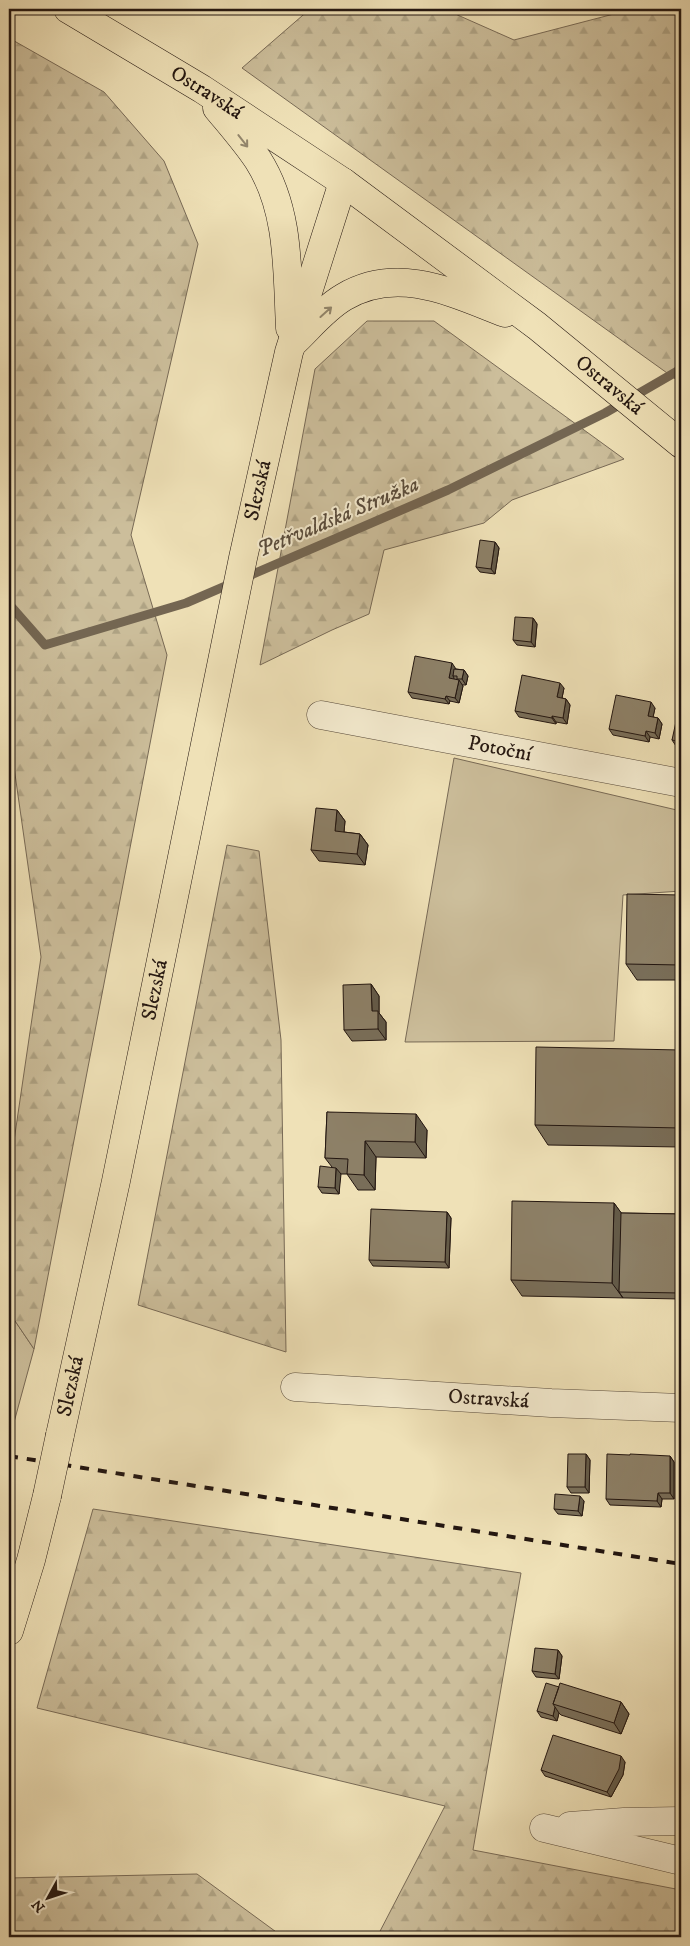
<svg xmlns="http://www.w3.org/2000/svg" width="690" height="1946" font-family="'IM FELL DW Pica',serif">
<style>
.grass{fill:#ccbe9b;stroke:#786a56}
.forest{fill:url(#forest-firs);stroke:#786a56}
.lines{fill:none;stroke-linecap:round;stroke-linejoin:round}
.stream{stroke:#746652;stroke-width:9}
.minor-casing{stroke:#56493a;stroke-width:29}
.major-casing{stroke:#231610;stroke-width:29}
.minor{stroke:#f5ecd0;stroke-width:28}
.major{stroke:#efe1b7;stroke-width:28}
.rail{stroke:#231610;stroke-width:4;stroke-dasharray:9 9;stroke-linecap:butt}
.major-bridge-casing{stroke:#231610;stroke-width:29;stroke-linecap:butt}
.major-bridge{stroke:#efe1b7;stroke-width:28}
.wall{fill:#796e59;stroke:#231610}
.shaded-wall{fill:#635a48;stroke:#231610}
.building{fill:#8d8067;stroke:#231610}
.oneway{stroke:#93866c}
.labels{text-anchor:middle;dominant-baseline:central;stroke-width:4;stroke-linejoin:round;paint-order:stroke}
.street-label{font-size:21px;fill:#231610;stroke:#f5ecd0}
.water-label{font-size:22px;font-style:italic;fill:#594c3c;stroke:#f5ecd0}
</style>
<defs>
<pattern id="forest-firs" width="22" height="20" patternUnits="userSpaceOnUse" patternTransform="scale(1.25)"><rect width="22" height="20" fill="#ccbe9b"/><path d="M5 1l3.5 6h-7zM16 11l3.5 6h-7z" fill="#afa384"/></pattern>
</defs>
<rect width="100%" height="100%" fill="#efe1b7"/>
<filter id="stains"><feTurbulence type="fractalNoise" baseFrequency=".004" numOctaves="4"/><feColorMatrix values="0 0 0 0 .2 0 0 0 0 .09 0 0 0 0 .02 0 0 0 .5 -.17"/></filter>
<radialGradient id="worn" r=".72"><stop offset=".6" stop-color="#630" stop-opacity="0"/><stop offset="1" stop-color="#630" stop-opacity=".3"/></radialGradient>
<path class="grass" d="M454,758L681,811V891L623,895L614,1041L405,1042Z
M9,1312L34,1349L13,1426H9Z"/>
<path class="forest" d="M310,9H444L514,40L633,9H681V383L242,68Z
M9,38L104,92L164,161L198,244L131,535L167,655L34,1349L9,1312V1175L41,957L13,760L9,753Z
M367,321H434L624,459L512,500L484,523L384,550L369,614L332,630L260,665L315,369Z
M227,845L259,851L281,1040L286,1352L138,1305Z
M93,1509L521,1573L473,1850L681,1890V1937H377L445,1806L37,1708Z
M197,1874L283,1937H9V1878Z"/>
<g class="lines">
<path class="stream" d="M9,604L45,645L186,603L448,490L605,413L681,369"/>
<defs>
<g id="minor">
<path id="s1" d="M321,715L681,783"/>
<path id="s2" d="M295,1387L551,1403L681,1408"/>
<path d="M570,1826L624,1822L681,1821"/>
<path d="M544,1828L681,1861"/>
</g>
<g id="major">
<path id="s3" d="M68,9L202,89L343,182L537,326L681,444"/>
<path d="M217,108C231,125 246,142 258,160C290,210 287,271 290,328"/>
<path d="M293,343C309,328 325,308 344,297C398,265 453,293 505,313"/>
<path id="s4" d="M60,1435L116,1181L243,558L289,352L343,182"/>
<path d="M9,1631L31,1560L47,1496"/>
</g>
</defs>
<use href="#minor" class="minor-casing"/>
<use href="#major" class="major-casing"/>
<use href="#minor" class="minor"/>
<use href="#major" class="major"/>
<path class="rail" d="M9,1456L681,1564"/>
<defs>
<path id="major-bridge" d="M47,1496L60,1435"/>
</defs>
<use href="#major-bridge" class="major-bridge-casing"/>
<use href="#major-bridge" class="major-bridge"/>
</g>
<path class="wall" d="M495,542L499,548L495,574L480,572L476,567Z
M533,618L537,624L535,647L517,645L513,640Z
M456,669L464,670L468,676L466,685H462L463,686L459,703L450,701L449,704L412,698L408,692Z
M564,688L562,698L566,699L570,705L567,724L556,722V724L519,717L515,711Z
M655,708L653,717L658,718L662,724L659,739L650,737L649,742L613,735L609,729Z
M681,718V747L676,746L672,740Z
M337,810L345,821L344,832L360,834L368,845L365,865L319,861L311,850Z
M681,895V980H637L626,964Z
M371,984L379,996V1013L386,1022V1040L352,1041L344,1030Z
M681,1050V1147L548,1145L535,1125Z
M327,1112L427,1130L426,1158L376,1157L375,1190H358L347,1174H340L339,1194L322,1193L318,1187L332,1167L325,1158Z
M614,1203L621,1213L681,1214V1299L522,1296L511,1280Z
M447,1212L451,1218L449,1268L373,1266L369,1260Z
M586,1454L590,1460L589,1493H571L567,1487Z
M670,1456L674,1462V1499H662L661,1507L610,1505L606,1499Z
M584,1501L582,1516L558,1514L554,1509Z
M558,1650L562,1656L559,1679L536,1677L532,1671Z
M559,1687L621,1702L629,1714L621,1734L561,1715L559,1713L557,1721L541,1717L537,1711Z
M625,1762L623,1775L611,1797L545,1776L541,1770Z"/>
<path class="shaded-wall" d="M495,542L499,548L495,574L491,569Z
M533,618L537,624L535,647L531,642Z
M452,663L456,669L453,676L454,678L453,684L449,678Z
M464,670L468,676L466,685L462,679Z
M459,680L463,686L459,703L455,698Z
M560,683L564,688L561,703L557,697Z
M446,696L450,701L449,704L445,699Z
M566,699L570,705L567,724L563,718Z
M651,702L655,708L652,722L648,716Z
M552,716L556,722V724L552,718Z
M658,718L662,724L659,739L655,733Z
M646,731L650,737L649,742L645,736Z
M337,810L345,821L343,842L335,831Z
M360,834L368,845L365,865L357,854Z
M371,984L379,996V1013L386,1022V1040L378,1029L372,1011Z
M416,1114L427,1130L426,1158L415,1142Z
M365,1141L376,1157L375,1190L364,1175Z
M336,1168L341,1174L339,1194L335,1188Z
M614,1203L625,1218L619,1292L623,1298L612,1283Z
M447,1212L451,1218L449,1268L445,1262Z
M586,1454L590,1460L589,1493L585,1487Z
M670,1456L674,1462V1499L670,1493Z
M658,1493L662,1499L661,1507L657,1501Z
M580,1496L584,1501L582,1516L578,1511Z
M558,1650L562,1656L559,1679L555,1674Z
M621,1702L629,1714L621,1734L614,1723Z
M555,1707L559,1713L557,1721L553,1716Z
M621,1756L625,1762L623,1775L611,1797L607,1792Z"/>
<path class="building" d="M480,540L495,542L491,569L476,567Z
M515,617L533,618L531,642L513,640Z
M415,656L452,663L449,678L459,680L455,698L446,696L445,699L408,692Z
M454,669L464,670L462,679H457V676H453Z
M522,675L560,683L557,697L566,699L563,718L552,716V718L515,711Z
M616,695L651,702L648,716L658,718L655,733L646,731L645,736L609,729Z
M677,717L681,718V742L672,740Z
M316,808L337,810L335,831L360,834L357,854L311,850Z
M627,894L681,895V965L626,964Z
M371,984L372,1011H378V1029L344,1030L343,985Z
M536,1047L681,1050V1128L535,1125Z
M327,1112L416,1114L415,1142L365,1141L364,1175L347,1174L348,1159L325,1158Z
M320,1166L336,1168L335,1188L318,1187Z
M512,1201L614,1203L612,1283L511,1280Z
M371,1209L447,1212L445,1262L369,1260Z
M621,1213L681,1214V1293L619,1292Z
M568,1454H586L585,1487H567Z
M607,1454L630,1455V1454L670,1456V1493H658L657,1501L606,1499Z
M555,1494L580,1496L578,1511L554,1509Z
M535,1648L558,1650L555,1674L532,1671Z
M546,1683L559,1687L553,1704L555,1707L553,1716L537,1711Z
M560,1683L621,1702L614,1723L553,1704Z
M553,1735L621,1756L619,1769L607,1792L541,1770Z"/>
<defs><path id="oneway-shaft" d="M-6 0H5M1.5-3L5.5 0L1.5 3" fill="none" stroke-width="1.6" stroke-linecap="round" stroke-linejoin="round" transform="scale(1.25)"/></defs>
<g class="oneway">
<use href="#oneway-shaft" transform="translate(243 141) rotate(52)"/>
<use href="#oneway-shaft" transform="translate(326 312) rotate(-42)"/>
</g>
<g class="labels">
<g class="street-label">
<text stroke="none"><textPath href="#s3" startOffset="162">Ostravská</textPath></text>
<text stroke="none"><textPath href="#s3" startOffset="660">Ostravská</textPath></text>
<text stroke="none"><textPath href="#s4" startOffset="965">Slezská</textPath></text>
<text stroke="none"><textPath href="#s1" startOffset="182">Potoční</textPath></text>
<text stroke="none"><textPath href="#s4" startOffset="455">Slezská</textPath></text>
<text stroke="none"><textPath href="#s4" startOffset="50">Slezská</textPath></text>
<text stroke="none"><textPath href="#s2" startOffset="194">Ostravská</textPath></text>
</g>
<g class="water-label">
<text transform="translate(338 517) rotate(-23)">Petřvaldská Stružka</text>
</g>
</g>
<rect width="690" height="1946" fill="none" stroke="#efe1b7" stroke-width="30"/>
<rect x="10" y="10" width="670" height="1926" fill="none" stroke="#231610" stroke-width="2.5"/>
<rect x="15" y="15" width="660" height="1916" fill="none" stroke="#231610"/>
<g transform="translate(48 1898) rotate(230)" stroke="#f5ecd0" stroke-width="4" paint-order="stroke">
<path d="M0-4L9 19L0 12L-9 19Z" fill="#231610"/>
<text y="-8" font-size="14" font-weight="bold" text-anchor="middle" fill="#231610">N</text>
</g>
<rect width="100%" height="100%" filter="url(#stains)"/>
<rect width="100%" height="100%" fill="url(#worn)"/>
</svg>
